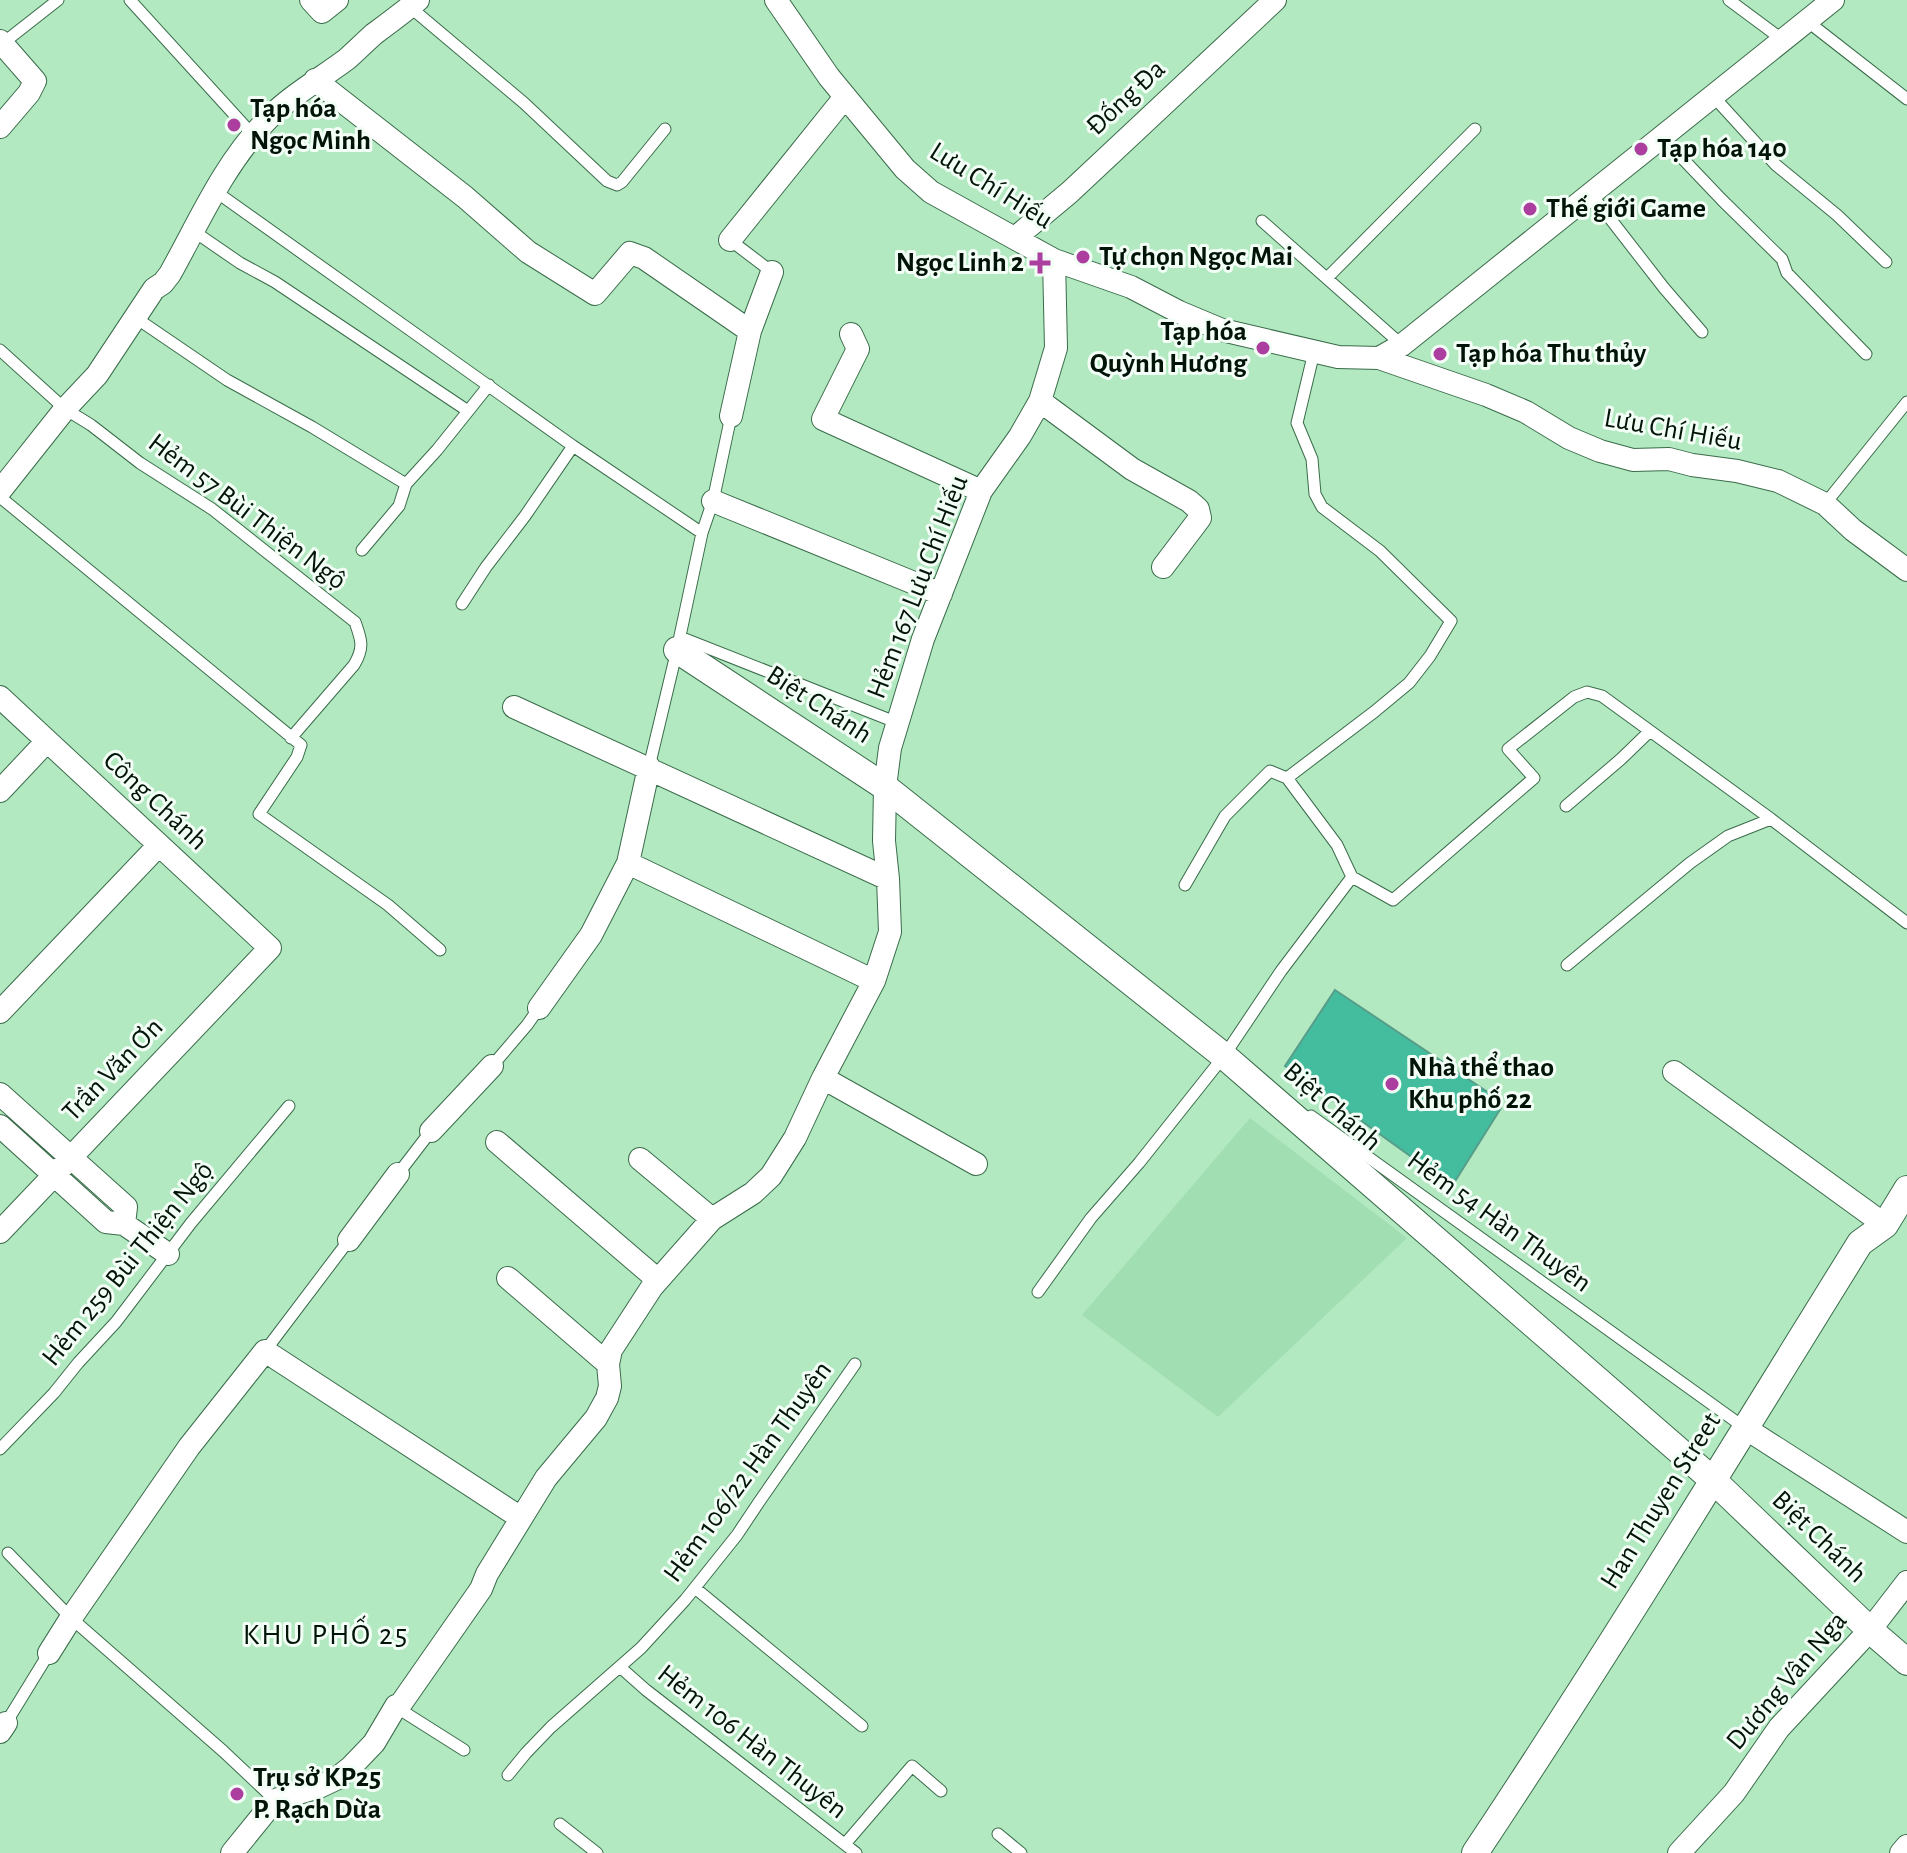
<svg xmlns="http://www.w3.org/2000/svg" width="1907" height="1853" font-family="'Alegreya Sans',sans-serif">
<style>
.built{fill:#a1deb2}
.building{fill:#44bd9e;stroke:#579e8a;stroke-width:2}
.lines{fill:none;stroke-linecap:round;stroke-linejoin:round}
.service-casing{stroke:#3a6c4a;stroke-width:13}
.minor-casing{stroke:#3a6c4a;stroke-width:24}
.tertiary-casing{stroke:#3a6c4a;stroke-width:28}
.service{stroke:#fff;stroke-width:11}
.minor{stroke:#fff;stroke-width:22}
.tertiary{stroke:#fff;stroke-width:26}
.poi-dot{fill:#ab3e9e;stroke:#f3fef6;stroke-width:3}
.labels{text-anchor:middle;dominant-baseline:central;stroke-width:6;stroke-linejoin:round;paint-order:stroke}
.street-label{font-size:28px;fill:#021407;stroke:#f3fef6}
.poi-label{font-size:28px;font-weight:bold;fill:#021407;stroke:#f3fef6;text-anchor:start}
.neighbourhood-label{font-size:30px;letter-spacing:2px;fill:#021407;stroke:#f3fef6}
</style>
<rect width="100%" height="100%" fill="#b2e9c1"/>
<path class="built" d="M1250,1118L1407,1238L1218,1417L1082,1315Z"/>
<path class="building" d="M1335,990L1501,1101V1108L1452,1186L1285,1066Z"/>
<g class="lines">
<defs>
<path id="service" d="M130,0L253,135
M1729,0L1783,40
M410,7L524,103L607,181L617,185L622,182L665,129
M1807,21L1907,99
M2,44L58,0
M1713,96L1776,165L1837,215L1886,262
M1662,137L1722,200L1782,259L1787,273L1866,354
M215,191L573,446L702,533
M1591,194L1664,288L1702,332
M1262,221L1402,345
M192,230L240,263L275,282L468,411
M730,240L772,272
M1327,278L1475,129
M136,318L227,380L312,427L406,484
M0,350L65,409L91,425L140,463L212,509L355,622C362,641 364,648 354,665L291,738
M0,497L301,745L297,757L259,814L388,905L440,950
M1825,504L1907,402
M362,550L399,506L406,484L437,450L489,385
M462,604L486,567L525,516L573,446
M680,637L898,723
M649,767L677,650L702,533L713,501L731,416
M1287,778L1337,845L1352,877L1393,900L1534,778L1508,749L1574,697L1587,692L1602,696L1771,819L1907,923
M1566,806L1621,759L1650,731
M1185,885L1225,816L1270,771L1287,778L1374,712L1409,683L1430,656L1451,621L1380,551L1322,507L1315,494L1312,459L1297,423L1314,352
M1567,965L1690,863L1728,836L1771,819
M492,1066L527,1025L539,1008
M1311,1116L1745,1428
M398,1174L431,1131
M1038,1292L1091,1218L1139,1163L1224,1056L1281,971L1352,877
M265,1351L349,1240
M0,1449L54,1393L78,1363L116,1322L191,1223L289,1106
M8,1553L71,1618L223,1751L275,1800
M695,1588L862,1726
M620,1667L646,1690L856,1853
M396,1707L464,1750
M6,1723L49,1653
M508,1775L526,1753L551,1727L641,1648L685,1600L737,1535L759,1502L855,1364
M560,1824L597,1853
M998,1834L1021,1853
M845,1844L912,1766L941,1791"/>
<path id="minor" d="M311,0L322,12L337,0
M776,0L829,77L905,169L931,192L1054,260L1131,287L1179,312L1222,330L1338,357L1379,358L1486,395L1526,412L1569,438L1600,451L1633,460L1669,459L1692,465L1737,471L1778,481L1825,504L1853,530L1907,570
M0,41L35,81L29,93L0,127
M315,80L465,197L528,252L595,294L630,253L644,258L750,331
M1015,238L1070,192L1275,0
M730,240L845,97
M851,334L858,349L823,419L981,491
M1379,358L1402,345L1833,0
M1040,401L1132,469L1189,501L1198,509L1200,518L1163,567
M731,416L750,331L772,272
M0,491L65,409L97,375L154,289L163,283L170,274C199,222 223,166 264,123C288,97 319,80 347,59C356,51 365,42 374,34C389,23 404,12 418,0
M713,501L941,594
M0,697L270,948L0,1232
M514,707L888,879
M0,791L47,741
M628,863L874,981
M539,1008L591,935L628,863L649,767
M0,1012L159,845
M1674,1072L1885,1225
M823,1078L976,1164
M0,1094L126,1207L124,1224
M0,1126L106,1222L124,1224L168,1254
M431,1131L492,1066
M497,1142L658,1280
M640,1159L712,1219
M349,1240L398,1174
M508,1278L608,1364
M1745,1428L1907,1532
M49,1653L71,1618L189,1447L265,1351L521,1518
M0,1732L6,1723
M232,1853L275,1800L319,1787L336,1779L350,1768L374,1743L396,1706L400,1705L481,1589L487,1574L546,1478L596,1418L607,1398L610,1386L608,1364L611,1350L652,1287L712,1219L753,1193L771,1176L795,1138L823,1078L874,981L890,932L888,879L884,841L885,787L890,748L923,639L981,491L1020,436L1040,401L1056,348L1054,260
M1679,1853L1734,1793L1779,1728L1870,1630L1907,1582
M1901,1853L1907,1846"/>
<path id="tertiary" d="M677,650L885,787L1224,1056L1714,1481L1870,1630L1907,1662
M1475,1853C1608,1653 1733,1448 1860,1243L1885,1225L1907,1189"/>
</defs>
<use href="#service" class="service-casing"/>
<use href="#minor" class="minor-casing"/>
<use href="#tertiary" class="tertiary-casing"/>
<use href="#service" class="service"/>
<use href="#minor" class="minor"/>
<use href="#tertiary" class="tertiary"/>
</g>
<g class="poi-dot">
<circle cx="234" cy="125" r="8"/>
<circle cx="1641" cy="149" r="8"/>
<circle cx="1530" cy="209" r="8"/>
<circle cx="1083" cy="257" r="8"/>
<path d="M1036 251h8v8h8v8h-8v8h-8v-8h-8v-8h8z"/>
<circle cx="1263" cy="348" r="8"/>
<circle cx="1440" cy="354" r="8"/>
<circle cx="1392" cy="1084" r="8"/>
<circle cx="237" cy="1794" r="8"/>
</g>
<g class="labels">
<g class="street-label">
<text transform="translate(1126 98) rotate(-43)">Đống Đa</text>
<text transform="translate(991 186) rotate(32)">Lưu Chí Hiếu</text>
<text transform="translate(1673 430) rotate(10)">Lưu Chí Hiếu</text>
<text transform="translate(247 512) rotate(37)">Hẻm 57 Bùi Thiện Ngộ</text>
<text transform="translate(918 587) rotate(-69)">Hẻm 167 Lưu Chí Hiếu</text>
<text transform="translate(819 705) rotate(33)">Biệt Chánh</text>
<text transform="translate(155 801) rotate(43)">Công Chánh</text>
<text transform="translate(113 1070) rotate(-46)">Trần Văn Ơn</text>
<text transform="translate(1332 1107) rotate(41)">Biệt Chánh</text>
<text transform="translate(1499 1222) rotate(36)">Hẻm 54 Hàn Thuyên</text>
<text transform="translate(128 1264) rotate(-51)">Hẻm 259 Bùi Thiện Ngộ</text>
<text transform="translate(748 1472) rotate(-54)">Hẻm 106/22 Hàn Thuyên</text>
<text transform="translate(1661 1501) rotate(-58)">Han Thuyen Street</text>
<text transform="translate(1819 1537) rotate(44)">Biệt Chánh</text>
<text transform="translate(1787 1681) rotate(-50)">Dương Vân Nga</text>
<text transform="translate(752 1742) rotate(38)">Hẻm 106 Hàn Thuyên</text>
</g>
<g class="poi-label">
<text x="250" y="109">Tạp hóa<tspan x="250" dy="32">Ngọc Minh</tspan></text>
<text x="1657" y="149">Tạp hóa 140</text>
<text x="1546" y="209">Thế giới Game</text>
<text x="1099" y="257">Tự chọn Ngọc Mai</text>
<text x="1024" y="263" text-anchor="end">Ngọc Linh 2</text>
<text x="1247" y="332" text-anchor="end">Tạp hóa<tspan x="1247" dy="32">Quỳnh Hương</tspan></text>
<text x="1456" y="354">Tạp hóa Thu thủy</text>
<text x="1408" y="1068">Nhà thể thao<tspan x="1408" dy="32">Khu phố 22</tspan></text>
<text x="253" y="1778">Trụ sở KP25<tspan x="253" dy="32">P. Rạch Dừa</tspan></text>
</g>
<g class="neighbourhood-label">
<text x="326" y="1635">KHU PHỐ 25</text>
</g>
</g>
</svg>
